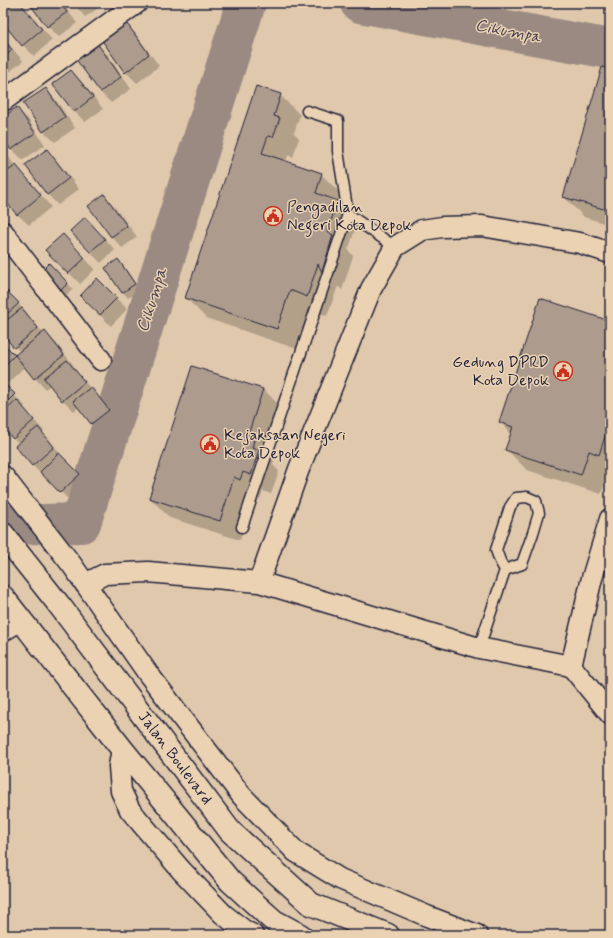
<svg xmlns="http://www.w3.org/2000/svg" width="613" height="938" font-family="Mynerve,sans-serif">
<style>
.shadow{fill:#0003}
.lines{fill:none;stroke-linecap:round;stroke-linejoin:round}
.river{stroke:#9a8a82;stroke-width:40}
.building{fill:#ad9c8e;stroke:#22223b}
.lane-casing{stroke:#22223b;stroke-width:13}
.street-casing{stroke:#22223b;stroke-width:23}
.secondary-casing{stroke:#22223b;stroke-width:25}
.lane{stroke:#ebd2b3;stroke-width:10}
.street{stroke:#ebd2b3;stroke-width:20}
.secondary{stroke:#ebd2b3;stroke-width:22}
.labels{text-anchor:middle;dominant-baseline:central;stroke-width:3;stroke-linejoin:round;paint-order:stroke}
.poi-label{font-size:16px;fill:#22223b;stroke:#ebd2b3;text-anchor:start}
.street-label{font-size:16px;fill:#22223b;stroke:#ebd2b3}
.water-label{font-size:17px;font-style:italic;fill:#464150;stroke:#ebd2b3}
</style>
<rect width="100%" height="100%" fill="#dfc8ac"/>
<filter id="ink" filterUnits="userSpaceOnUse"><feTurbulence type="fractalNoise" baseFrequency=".025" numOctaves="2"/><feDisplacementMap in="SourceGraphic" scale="8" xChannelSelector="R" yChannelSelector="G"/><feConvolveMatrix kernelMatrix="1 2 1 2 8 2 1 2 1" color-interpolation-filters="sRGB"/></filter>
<g filter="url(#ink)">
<path class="shadow" d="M3,3H20L28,11L52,40L34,56L23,45L3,21Z
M30,3H62L77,23L59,37L48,26Z
M73,3H106L85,17Z
M125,23L135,33L159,66L137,83L126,72Z
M3,37L23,61L3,77Z
M97,44L108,55L131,89L111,103L100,92Z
M610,70V225L584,217L564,197Z
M71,71L82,82L103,109L85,122L75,112L53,85Z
M46,89L56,100L75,128L55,142L44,132L25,104Z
M280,95L300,115L294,133L299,138L293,157L288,155L286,162L321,174L341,194L339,203L358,222L348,250L353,256L342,290L338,286L327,316L310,310L297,349L206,318L186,298Z
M17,109L28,119L45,145L23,160L12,149L3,136V118Z
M3,147L15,167L26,177L51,207L29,225L18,215L3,197Z
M47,150L57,161L79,189L58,205L47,194Z
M104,196L114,206L137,237L122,248L112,237L89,206Z
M96,229L115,250L101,263L90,252Z
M73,246L95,269L80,284L47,250Z
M118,260L123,265L140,290L128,298L123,292Z
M49,265L73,289L66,296L42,271Z
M97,279L127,309L111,326L81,296Z
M3,283L6,287L4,289L29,315H28L43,333L45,332L56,343L74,366L73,367L90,388L101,399L119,421L103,434L92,423L79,407L74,411L63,400L51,385L45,389L35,378L25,366L5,386L25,406L23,408L44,431L42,433L49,439L64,459L90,485L72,503L44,475L43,476L32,465L19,444L3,426V344L15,356L20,352L3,332Z
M610,322V471H609L601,494L527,470L507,450L512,434L500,422Z
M193,367L263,389L283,409L268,455L274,461L273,465L279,471L271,494L263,491L260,499L254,497L240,540L170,518L150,498Z"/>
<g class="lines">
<path class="river" d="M360,3L610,49
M3,525L81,523L246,3"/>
</g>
<path class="building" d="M12,3H20L42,29L22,46L3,23V11Z
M29,3H60L67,12L47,27Z
M125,21L149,54L125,73L101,39Z
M3,38L12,50L3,58Z
M97,43L121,77L100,92L75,58Z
M602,67L610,69V211L563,197Z
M71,70L93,97L74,112L52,84Z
M256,86L281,94L274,116L280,118L273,137L268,136L262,153L322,173L316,193L338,201L327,232L333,235L322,272L318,264L307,297L290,290L277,329L185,298Z
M46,88L65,117L43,132L23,103Z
M17,107L35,133L11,150L3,138V117Z
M47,149L69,178L47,195L25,165Z
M3,152L8,160L3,163Z
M16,165L41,195L17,215L3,198V175Z
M104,194L127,226L111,237L88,206Z
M85,217L105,239L90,252L70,231Z
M63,234L85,258L68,274L45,250Z
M118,259L135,284L122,293L105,268Z
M49,263L68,283L60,291L41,271Z
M97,278L117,298L100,315L80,296Z
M3,287L19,303L3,318Z
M540,298L610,321V421L599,455L589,451L581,475L505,450L513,427L499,422Z
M22,308L38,328L14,348L3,334V323Z
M45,331L64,355L34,379L15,355Z
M3,343L15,355L3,367Z
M67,360L85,382L62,401L44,378Z
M192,366L263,389L247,438L254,440L252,448L259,450L251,475L243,472L240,480L234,477L220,521L149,498Z
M3,382L15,394L3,406Z
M91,387L109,410L91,424L73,401Z
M17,400L34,420L13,439L3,428V413Z
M38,427L54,447L32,466L15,446Z
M59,453L80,474L60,493L40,472Z"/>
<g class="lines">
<defs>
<path id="lane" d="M307,111L338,121V151L348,214L395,247
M527,497L536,501L539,513L533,533L522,564L505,570L500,561L496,550L510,507L516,498Z
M242,527L348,214
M479,648L505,570"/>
<path id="street" d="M3,101L137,3
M3,232L101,360
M3,476L72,565L149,675L242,796L296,852L340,879L427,916L477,935
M610,519L592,578L571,666L610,714
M259,582L299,469L371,289L395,247L422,230L442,227L482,226L580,243L610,253
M85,584L105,574L148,572L259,582L479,648L571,666
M3,631L21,620
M122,749L119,766L121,791L130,810L181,870L223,914L245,931L253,935"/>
<path id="secondary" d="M3,534L60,606L230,831L311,904L388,935
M3,597L122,749L230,881L274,921L300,935"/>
</defs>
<use href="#lane" class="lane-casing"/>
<use href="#street" class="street-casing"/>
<use href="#secondary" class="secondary-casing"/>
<use href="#lane" class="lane"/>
<use href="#street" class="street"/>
<use href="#secondary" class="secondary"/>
</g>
</g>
<defs>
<symbol id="civic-ring" viewBox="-11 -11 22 22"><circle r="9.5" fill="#ebd2b3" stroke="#c8321e" stroke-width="1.5"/><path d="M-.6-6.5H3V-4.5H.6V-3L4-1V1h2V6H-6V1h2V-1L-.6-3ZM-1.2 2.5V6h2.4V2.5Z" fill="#c8321e"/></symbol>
</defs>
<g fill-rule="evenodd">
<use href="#civic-ring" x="262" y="205" width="22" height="22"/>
<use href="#civic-ring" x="552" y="360" width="22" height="22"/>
<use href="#civic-ring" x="199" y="433" width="22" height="22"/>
</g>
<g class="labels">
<g class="poi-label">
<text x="287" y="207">Pengadilan<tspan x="287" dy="18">Negeri Kota Depok</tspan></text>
<text x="549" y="362" text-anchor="end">Gedung DPRD<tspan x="549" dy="18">Kota Depok</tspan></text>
<text x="224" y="435">Kejaksaan Negeri<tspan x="224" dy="18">Kota Depok</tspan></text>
</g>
<g class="street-label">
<text transform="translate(175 758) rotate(53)">Jalan Boulevard</text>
</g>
<g class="water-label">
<text transform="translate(508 31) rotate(11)">Cikumpa</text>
<text transform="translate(152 300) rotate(-72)">Cikumpa</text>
</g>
</g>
<rect width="613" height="938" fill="none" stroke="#ebd2b3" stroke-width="16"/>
<rect x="8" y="8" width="597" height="922" fill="none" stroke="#22223b" stroke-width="1.5" filter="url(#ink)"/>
</svg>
